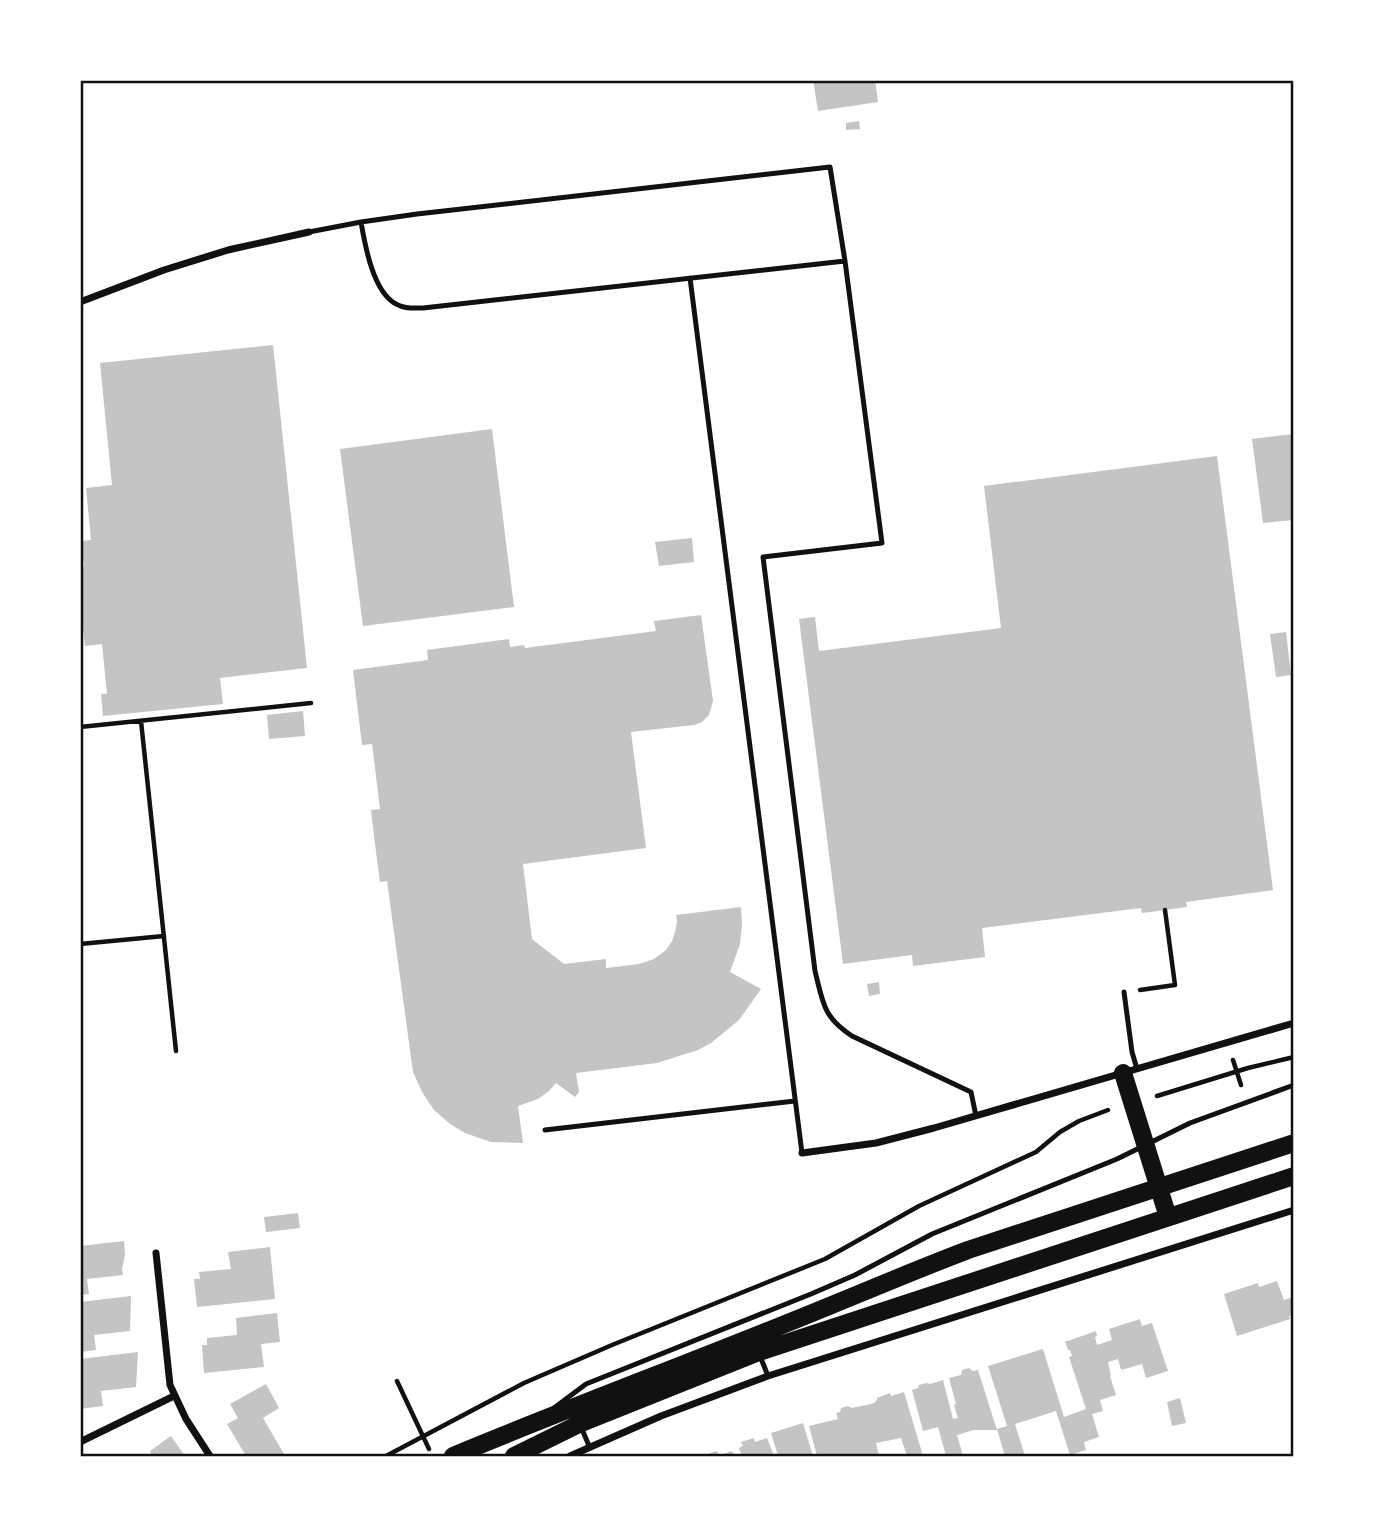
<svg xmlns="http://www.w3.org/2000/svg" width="1374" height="1537" font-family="'Nunito Sans',sans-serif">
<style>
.building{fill:#c4c4c4}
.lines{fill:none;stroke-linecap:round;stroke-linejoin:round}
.path{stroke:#111;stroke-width:4.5}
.service{stroke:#111;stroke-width:5}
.minor{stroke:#111;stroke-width:7}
.primary{stroke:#111;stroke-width:18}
.neatline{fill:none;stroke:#111;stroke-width:2.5}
</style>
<rect width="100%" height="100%" fill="#fff"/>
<path class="building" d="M813,80H875L878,102L818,111Z
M859,121L860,129L846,130V123Z
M273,345L307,668L220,678L223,704L103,716L101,694H107L102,644L85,646L82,620L80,621V567L84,566L81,541L91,540L86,488L112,485L100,363Z
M492,429L514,607L363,626L340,449Z
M1294,434V520L1263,523L1252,439Z
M1217,456L1273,890L1186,902L1187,907L1150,912L1142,913L1141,908L982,928L985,957L913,966L912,955L843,964L799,619L815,617L819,651L1001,628L984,486Z
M692,538L694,562L659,566L655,542Z
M701,615L713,701L709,715L702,722L694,725L631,732L646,848L523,864L532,939L564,964L606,959V968L639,964L654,959L666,950L672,941L675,932L677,922L676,915L741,907L742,925L740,944L730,972L761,989L739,1020L711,1043L698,1050L657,1063L576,1073L579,1092L575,1097L556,1083L549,1091L538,1099L518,1106L523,1143L491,1142L465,1133L450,1124L434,1110L422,1092L413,1072L387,881L380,882L374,836L371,810L380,809L372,744L362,745L353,670L428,660L427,650L509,639L510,647L524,645L525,648L656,631L654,621Z
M1286,632L1291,675L1276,677L1270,634Z
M303,711L305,736L269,739L267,715Z
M879,982L880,994L869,996L867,984Z
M298,1213L300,1228L266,1232L264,1217Z
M124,1241L125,1255L122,1269L123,1275L87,1279L89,1294L80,1295V1246Z
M270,1247L275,1299L197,1307L194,1279H200L199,1272L231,1269L228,1252Z
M1277,1281L1284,1300L1294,1297V1315L1289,1316L1290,1319L1237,1336L1224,1294L1258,1283L1259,1287Z
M131,1296L130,1331L94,1335L96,1350L80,1352V1302Z
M277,1313L280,1342L261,1344L264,1367L204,1373L202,1345H207V1338L237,1335L236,1318Z
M1140,1319L1142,1326L1152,1323L1168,1371L1146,1378L1142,1364L1121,1370L1118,1359L1108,1362L1111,1376H1110L1116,1395L1100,1400L1103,1411L1092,1414L1099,1437L1084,1442L1086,1450L1070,1455L1056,1411L1015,1424L1025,1456H1005L997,1429L1007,1426L988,1366L1043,1349L1064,1417L1086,1409L1069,1357L1072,1356L1070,1350H1068L1065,1341H1068L1096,1331L1097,1336L1095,1337L1097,1345L1112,1340L1109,1329Z
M138,1352L136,1387L101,1391L103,1406L80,1409V1359Z
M969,1368L973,1371L978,1370L997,1430H974L957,1435L963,1456H946L938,1427L923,1431L912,1390L918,1388L919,1385L926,1383L930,1384L943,1380L953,1419L958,1418L954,1405L956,1404L949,1378L961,1375L962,1370Z
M266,1384L279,1408L263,1418L284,1454L279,1456H246L227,1424L238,1418L230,1404Z
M904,1392L923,1456H907L901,1438L876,1443L879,1456H817L809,1426L838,1419L836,1413L840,1412L841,1408L848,1406L852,1408L866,1405L874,1403L877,1400V1398L890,1393L891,1396Z
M1180,1398L1186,1423L1172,1426L1167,1402Z
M803,1423L813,1456H778L771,1433Z
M171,1436L185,1456H152L150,1451Z
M754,1438L755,1442L767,1438L774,1456H742L739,1448L743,1446L741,1442Z
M716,1451L720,1455L732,1451L735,1456H703Z"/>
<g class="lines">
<path class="path" d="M141,721L176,1051
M80,727L311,703
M80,944L164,936
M1140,990L1175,985L1165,910
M1233,1060L1241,1085
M1157,1096L1248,1068L1294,1057
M397,1381L429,1449
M386,1456L524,1383L612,1345L825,1259L919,1206L1036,1152L1060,1132L1079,1121L1108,1110"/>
<path class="service" d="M309,232L361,222L417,214L830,167L845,261L423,308C414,308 404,309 396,304C373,292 365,245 361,222
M845,261L882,543L763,557L815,971C823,1003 823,1017 852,1036L971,1092L976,1116
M690,278L802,1153
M1124,992L1132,1052L1137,1069
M545,1130L795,1101
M760,1356L768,1376
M554,1408L586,1384L811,1294L855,1275L932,1234L1117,1159L1190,1123L1294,1085
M581,1427L590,1448"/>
<path class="minor" d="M80,302L164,270L228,250L309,232
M802,1153L876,1143L934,1128L1294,1023
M156,1253L170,1385L186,1419L210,1456
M80,1442L174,1396
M570,1456L661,1416L768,1376L1294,1210"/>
<path class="primary" d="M1123,1073L1168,1217
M453,1456C561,1411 671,1370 780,1326C843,1301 905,1274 968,1250L1294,1143
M514,1456L579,1424L759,1352L1294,1176"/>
</g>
<rect width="1374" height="1537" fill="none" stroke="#ffffff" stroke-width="164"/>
<rect x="82" y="82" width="1210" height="1373" class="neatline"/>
</svg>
